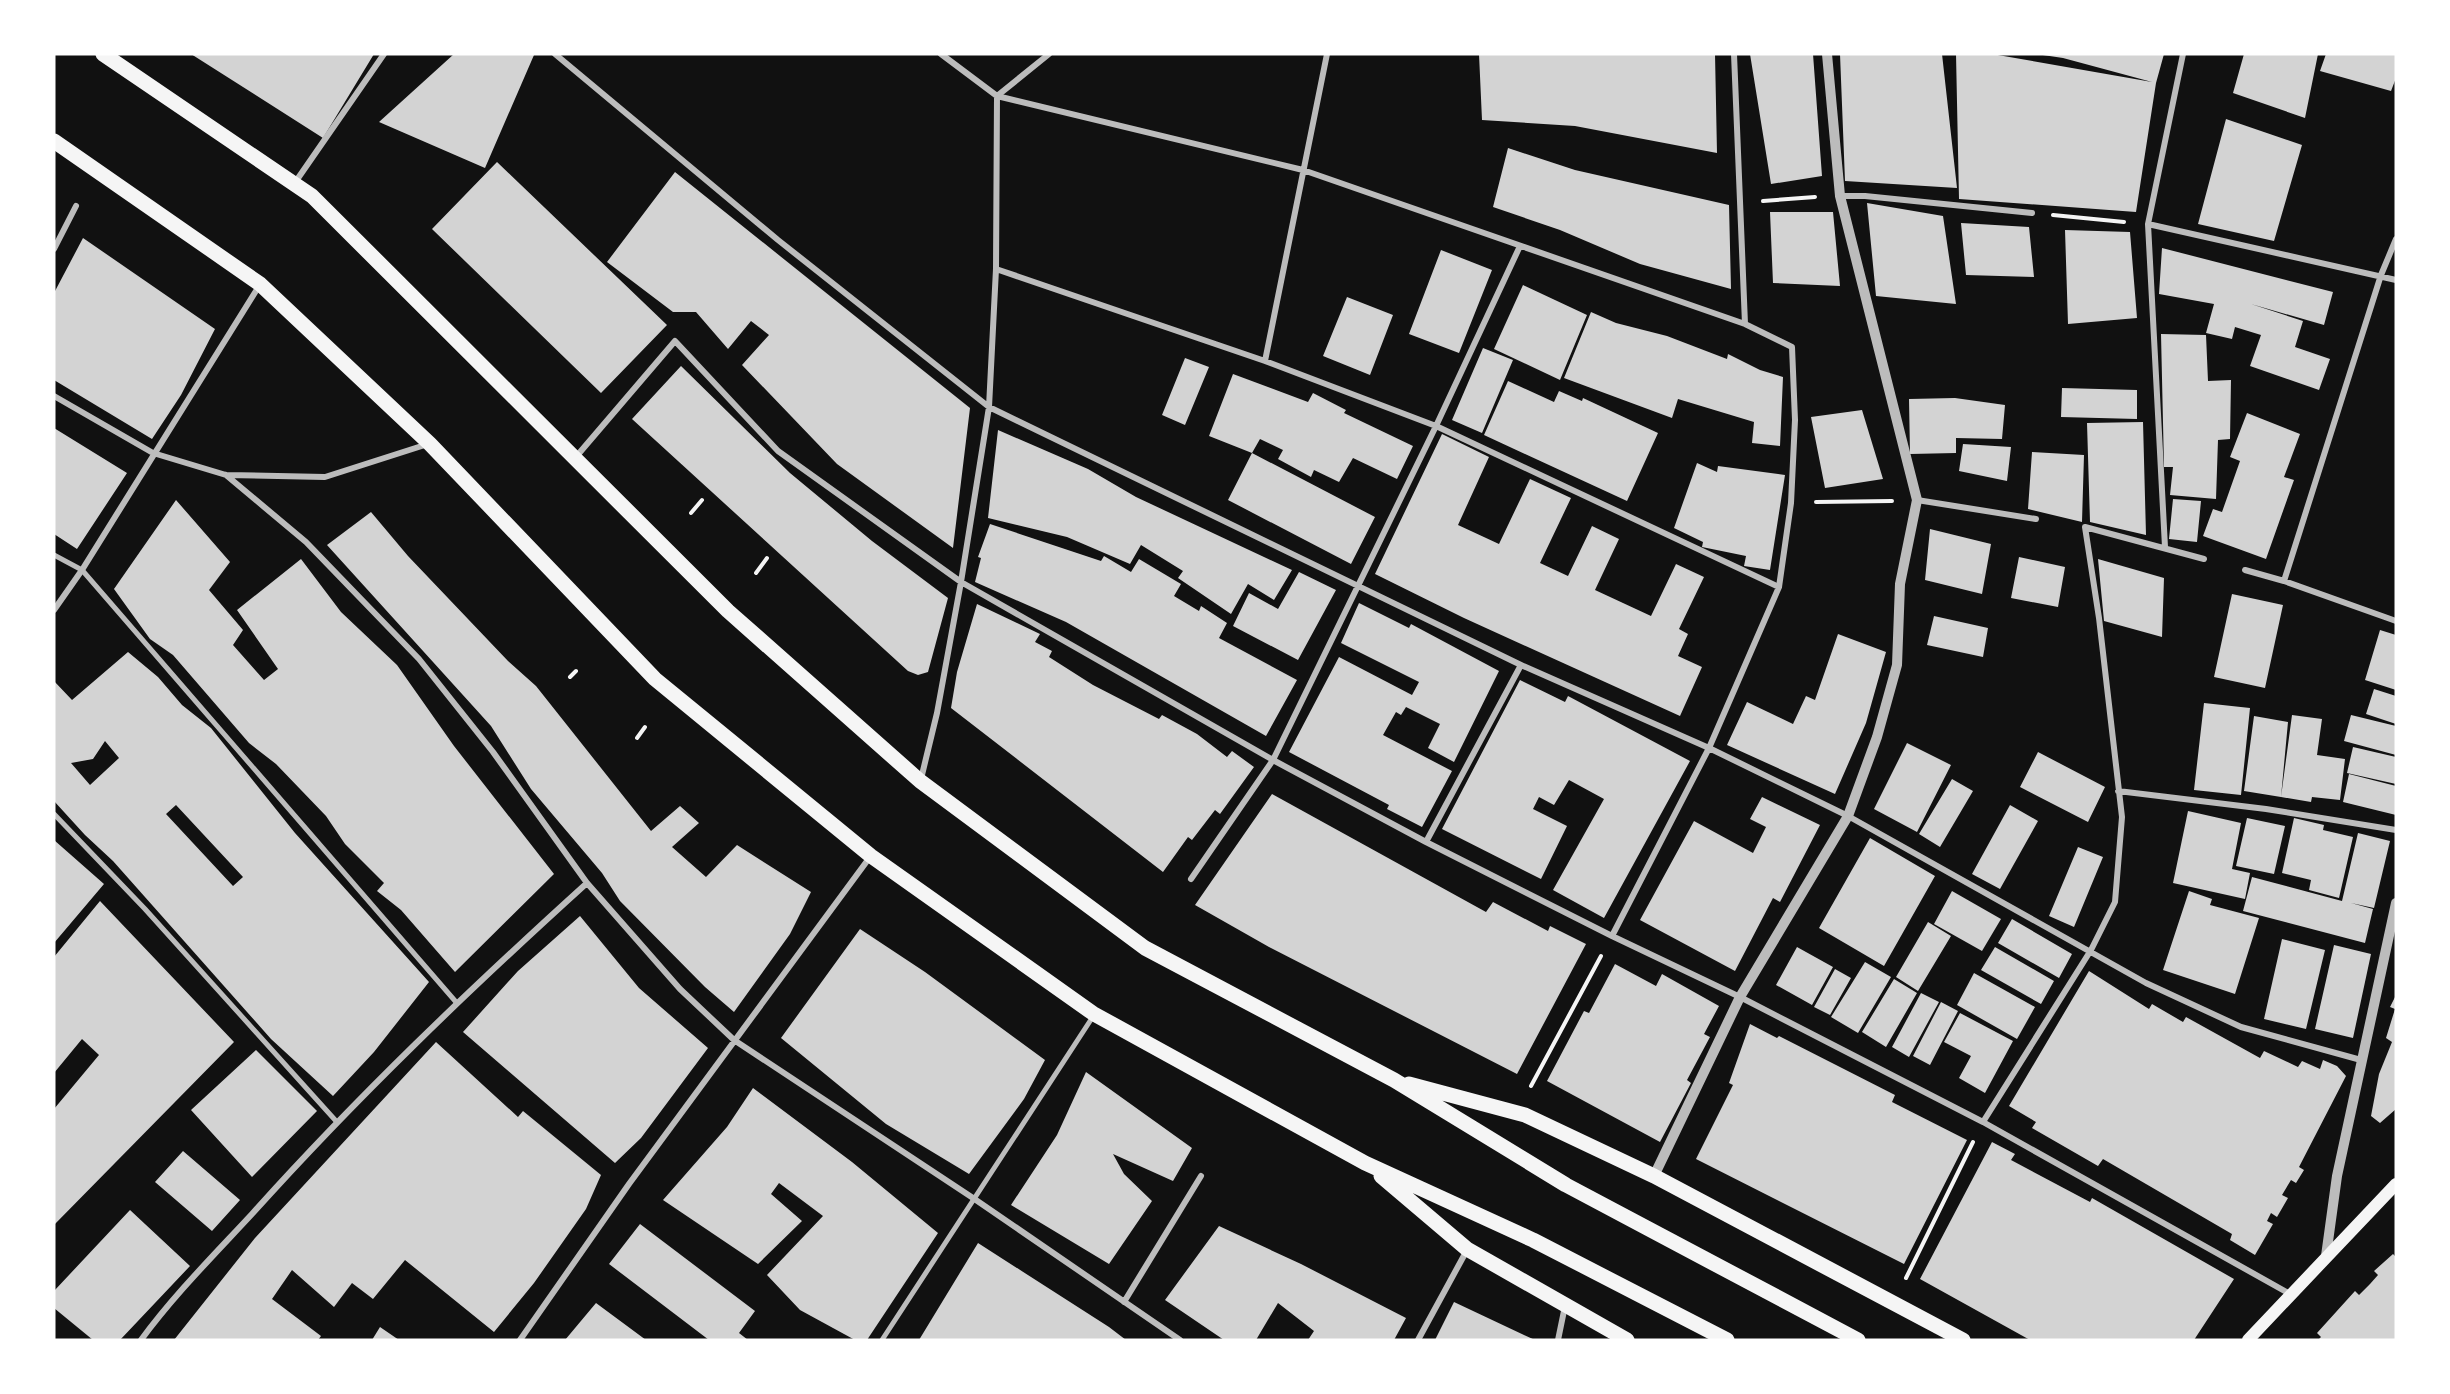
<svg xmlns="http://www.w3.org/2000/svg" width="2450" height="1394" font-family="'Archivo Narrow',sans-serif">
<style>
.building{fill:#d3d3d3;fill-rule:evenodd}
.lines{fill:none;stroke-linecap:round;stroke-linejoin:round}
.path{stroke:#f5f5f5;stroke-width:4}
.pedestrian{stroke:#bcbcbc;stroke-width:5}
.minor{stroke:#bcbcbc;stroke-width:6}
.tertiary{stroke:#bcbcbc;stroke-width:10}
.secondary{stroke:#f5f5f5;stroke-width:12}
.primary{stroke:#f5f5f5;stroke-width:15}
</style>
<rect width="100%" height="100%" fill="#111"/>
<path class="building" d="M191,54H374L323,138Z
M454,54L534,55L485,168L379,122Z
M1479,54H1715L1717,153L1575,126L1482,120Z
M1750,54H1813L1822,176L1771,184Z
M1840,54H1942L1957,188L1845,181Z
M1956,54H1992L2152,82L2063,58L2036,54H2164L2156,83L2136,212L1959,199Z
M2244,54H2318L2305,118L2233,93Z
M2326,54H2396V78L2391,91L2320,71Z
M2226,119L2302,145L2274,241L2198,224Z
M1508,148L1575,170L1729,205L1731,289L1640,264L1560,230L1493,207Z
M497,162L667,325L601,393L432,229Z
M675,172L970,408L953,548L837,464L742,365L769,335L751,321L728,349L696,312H673L607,262Z
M1867,203L1943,216L1956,304L1876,296Z
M1770,212H1833L1840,286L1773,283Z
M1961,223L2029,227L2034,277L1966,275Z
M2065,230L2130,232L2137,318L2068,324Z
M83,238L215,329L181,395L152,439L54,380V293Z
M2162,248L2333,292L2324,325L2251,304L2303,321L2295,347L2330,359L2319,390L2250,366L2261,335L2235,327L2232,339L2206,333L2214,304L2159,294Z
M1441,250L1492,270L1459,353L1409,334Z
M1523,285L1587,315L1560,380L1494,349Z
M1347,297L1393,315L1370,375L1323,356Z
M1591,312L1616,323L1667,336L1727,359L1728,354L1760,370L1783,377L1780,446L1752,443L1754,422L1678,399L1672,418L1564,378Z
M2161,334L2206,335L2208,381L2231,380L2230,439L2218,440L2216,499L2170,495L2173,467H2164Z
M1483,348L1513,360L1482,433L1452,420Z
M1185,358L1209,367L1185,425L1162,415Z
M681,366L790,473L872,541L948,598L928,672L918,675L908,671L632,419Z
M1233,374L1308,402L1313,393L1346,410L1344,413L1413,446L1397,479L1353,458L1339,482L1314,470L1311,477L1278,459L1283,450L1260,439L1252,453L1209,436Z
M1508,381L1554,402L1559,391L1582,401L1583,398L1658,433L1627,501L1484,435Z
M2062,388L2137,390V419L2061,417Z
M1955,398L2005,405L2002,439L1956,438V453L1910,454L1909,399Z
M1862,410L1883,479L1825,488L1811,417Z
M2247,413L2300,434L2284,477L2294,480L2266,559L2203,536L2213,509L2222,512L2240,461L2230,457Z
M2143,422L2146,535L2090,522L2087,423Z
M54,428L127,473L77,549L54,534Z
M998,430L1088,469L1136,497L1292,570L1274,600L1248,584L1231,614L1178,578L1183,571L1141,545L1130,564L1067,537L988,518Z
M1442,434L1489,457L1458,525L1499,544L1530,479L1571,498L1540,563L1568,576L1592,526L1619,539L1595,590L1651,616L1676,564L1704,577L1679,629L1688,634L1678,656L1702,667L1680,716L1464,618L1375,574Z
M1963,444L2011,447L2007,481L1959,471Z
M2032,452L2084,455L2082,522L2028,509Z
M1252,453L1375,517L1351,564L1228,500Z
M1697,463L1717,472L1718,466L1785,475L1770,570L1744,566L1746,556L1702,547L1703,542L1674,528Z
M2173,499L2201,501L2197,542L2169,539Z
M176,500L230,562L209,590L243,630L233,645L264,680L278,669L237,610L301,559L341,612L397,665L454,746L554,874L455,972L401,910L377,891L384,883L345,844L326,816L276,764L249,743L173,655L150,639L114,589Z
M371,512L408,556L508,661L536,686L651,831L680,806L699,823L672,847L706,877L737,845L811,892L790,934L734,1012L705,987L620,901L602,873L531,789L491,726L327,545Z
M990,524L1101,561L1104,556L1131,572L1139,559L1181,584L1174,596L1199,611L1201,606L1227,623L1219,638L1297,680L1266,736L1066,622L975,582L981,558L978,557Z
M1930,529L1991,544L1982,594L1925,580Z
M2019,557L2065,567L2058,607L2011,598Z
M2098,559L2164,578L2162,637L2104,621Z
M1299,572L1336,590L1298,660L1233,626L1249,593L1278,609Z
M2232,594L2283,605L2265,688L2214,677Z
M1359,603L1409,628L1411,624L1499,671L1454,762L1428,748L1440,724L1406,707L1401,715L1396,712L1383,735L1452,771L1422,827L1387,809L1389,805L1289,752L1339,657L1412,695L1419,682L1341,643Z
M977,604L1040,634L1035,642L1052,651L1049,657L1093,685L1159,719L1162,715L1197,734L1227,757L1232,751L1254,767L1220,814L1215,810L1192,840L1188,837L1163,872L951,708L957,672Z
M1934,616L1988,628L1983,657L1927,645Z
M2380,630L2396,635V690L2365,680Z
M1838,634L1886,652L1866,723L1835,794L1727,745L1747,702L1793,724L1806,696L1815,700Z
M128,652L158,677L182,705L211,728L295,833L429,982L374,1052L333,1096L271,1039L113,861L85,835L54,801V681L72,700ZM105,741L119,758L90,785L71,763L93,759ZM176,805L243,877L233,886L166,814Z
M1520,680L1565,702L1568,696L1690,761L1604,918L1553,890L1604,799L1569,780L1554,805L1539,797L1533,809L1567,826L1541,879L1442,829Z
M2374,689L2396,696V724L2366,714Z
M2204,703L2250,708L2241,795L2194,790Z
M2292,715L2322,719L2317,755L2345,759L2340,800L2312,797L2311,802L2281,797Z
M2351,715L2396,726V755L2344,741Z
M2254,716L2288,722L2281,797L2244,791Z
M1907,743L1951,765L1917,832L1874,809Z
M2353,747L2396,757V784L2347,773Z
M2038,752L2105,787L2088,822L2020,787Z
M2349,774L2396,786V815L2343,802Z
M1952,779L1973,791L1940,847L1919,834Z
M1272,794L1486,912L1493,902L1548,931L1550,926L1586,944L1517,1074L1269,947L1195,905Z
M1762,797L1820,825L1780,902L1773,898L1735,971L1640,920L1694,821L1753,853L1766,827L1750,819Z
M2010,805L2038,821L2000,889L1972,874Z
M2188,811L2241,823L2232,869L2250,873L2245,899L2173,883Z
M2247,818L2285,826L2274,874L2236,866Z
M2294,818L2324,825L2323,830L2353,837L2339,898L2309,890L2311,880L2282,873Z
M2358,833L2390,841L2374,908L2351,903L2373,909L2365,943L2243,911L2252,877L2342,901Z
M1870,838L1935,876L1884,966L1819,928Z
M54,840L104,884L54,943Z
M2078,847L2103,857L2074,927L2049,916Z
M1952,891L2001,919L1982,951L1934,924Z
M2189,891L2212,899L2210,905L2259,918L2235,994L2163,970Z
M100,901L234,1042L54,1225V1109L99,1055L82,1039L54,1073V957Z
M580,916L639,988L708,1048L641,1138L615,1163L463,1032L518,971Z
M2012,919L2072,954L2059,978L1998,943Z
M1928,922L1951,936L1918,991L1896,977Z
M860,929L925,972L1045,1060L1024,1099L969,1174L886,1124L781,1038Z
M2282,939L2325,950L2306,1029L2264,1019Z
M2334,945L2371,954L2353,1038L2315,1029Z
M1797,947L1833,967L1812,1005L1776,985Z
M1995,947L2054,981L2041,1004L1981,970Z
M1865,962L1891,977L1858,1033L1831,1017Z
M1615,964L1656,986L1662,974L1719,1006L1704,1034L1710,1037L1687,1080L1691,1083L1660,1142L1547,1081L1584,1011L1589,1013Z
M1835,969L1851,978L1830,1015L1814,1007Z
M2089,971L2149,1009L2152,1004L2183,1022L2186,1017L2260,1058L2264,1051L2298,1067L2302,1061L2320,1069L2323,1060L2337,1066L2346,1076L2299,1167L2304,1170L2296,1183L2291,1180L2282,1195L2288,1198L2277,1217L2271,1213L2267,1221L2273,1224L2255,1255L2230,1240L2232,1234L2103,1159L2098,1166L2032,1128L2036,1122L2009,1106Z
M1974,973L2035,1007L2017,1039L1957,1005Z
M1894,979L1917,993L1886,1047L1862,1032Z
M1921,993L1939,1002L1909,1057L1892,1047Z
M2396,995V1109L2380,1123L2371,1116L2379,1074L2392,1042L2386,1038L2395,1009L2390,1007Z
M1941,1002L1958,1011L1930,1065L1913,1056Z
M1960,1013L2013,1041L1985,1093L1959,1078L1971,1056L1944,1042Z
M1750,1024L1777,1038L1779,1036L1895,1095L1892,1102L1967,1140L1904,1264L1696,1159L1733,1085L1729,1083Z
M436,1042L518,1117L523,1111L601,1175L586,1209L534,1283L494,1332L405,1260L373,1299L352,1283L334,1307L292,1270L272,1299L321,1336L318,1340H174L255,1238Z
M256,1050L317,1111L252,1177L191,1110Z
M1086,1072L1192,1148L1173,1181L1113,1154L1124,1174L1152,1201L1109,1264L1011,1205L1057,1135Z
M753,1088L852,1162L938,1233L867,1340H855L800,1310L767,1275L823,1216L779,1183L771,1194L802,1221L758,1264L663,1200L727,1127Z
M1992,1142L2015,1154L2011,1160L2090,1202L2092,1198L2234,1279L2194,1340H2030L1920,1279Z
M183,1151L240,1200L212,1231L155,1182Z
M130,1210L190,1266L120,1340H93L54,1308V1291Z
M640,1224L755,1311L739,1333L748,1340H709L609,1264Z
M1219,1226L1301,1264L1406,1318L1394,1340H1308L1314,1331L1278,1303L1256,1340H1224L1165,1300Z
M978,1243L1109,1327L1126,1340H919Z
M2393,1254L2396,1257V1340H2318L2321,1337L2317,1333L2355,1291L2359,1295L2370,1284L2378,1275L2374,1271Z
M1454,1302L1524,1335L1535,1340H1435Z
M596,1303L646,1340H565Z
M380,1327L399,1340H372Z"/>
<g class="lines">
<path class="path" d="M1763,201L1815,197
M2053,215L2124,222
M1816,502L1892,501
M691,513L702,500
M756,573L767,558
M570,677L576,671
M637,738L645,727
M1531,1086L1601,956
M1906,1278L1973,1142"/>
<path class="pedestrian" d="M54,555L82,570L456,1002
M54,814L145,909L336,1121
M882,1340L1094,1015"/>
<path class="minor" d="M555,54L778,240L989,407L1521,665L1709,748L1848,816L2146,983L2241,1027L2361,1060
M941,54L997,96L1303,170L1745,324
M294,184L384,54
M1840,196H1865L2032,213
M2148,224L2396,280
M54,249L76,206
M996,269L1265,361L1436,426L1779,587
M1265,361L1327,54
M54,396L153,453L226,475L325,477L428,444
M575,458L675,341L778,451L961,582L1273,760L1426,842L1612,936L1740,997L1983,1122L2290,1294
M226,475L306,542L419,659L493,752L587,883L680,989L734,1040L973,1198L1180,1340
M1917,500L2036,519
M2165,547L2148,224L2183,54
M2245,570L2284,581L2396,621
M2284,581L2381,275L2396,239
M54,610L82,570L259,286
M921,779L937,713L961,582L989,407L996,269L997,96L1049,54
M2118,791L2266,809L2396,830
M1426,842L1521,665
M1191,879L1273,760L1436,426L1520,246
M1612,936L1709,748L1779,587L1791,503L1795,420L1792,347L1745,324L1734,54
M1983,1122L2091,950L2115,902L2122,817L2099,618L2085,527L2204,559
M1124,1302L1201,1176
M141,1340C174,1295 214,1255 252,1214C358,1096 470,989 587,883
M520,1340L629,1184L870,857
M1418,1340L1467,1250
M1558,1340L1565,1306"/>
<path class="tertiary" d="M1654,1176L1740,997L1848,816L1877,737L1897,665L1900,584L1917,500L1840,196L1827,54
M2326,1256L2337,1176L2396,903"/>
<path class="secondary" d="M2248,1340L2396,1184"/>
<path class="primary" d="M103,54L312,196L728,611L920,781L1145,948L1394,1080L1566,1185L1858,1340
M54,141L260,284L430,444L655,679L871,856L1094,1014L1365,1163L1533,1240L1727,1340
M1409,1084L1525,1115L1654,1176L1963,1340
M1381,1176L1467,1249L1627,1340"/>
</g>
<rect width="2450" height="1394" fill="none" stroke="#ffffff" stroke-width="111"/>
</svg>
